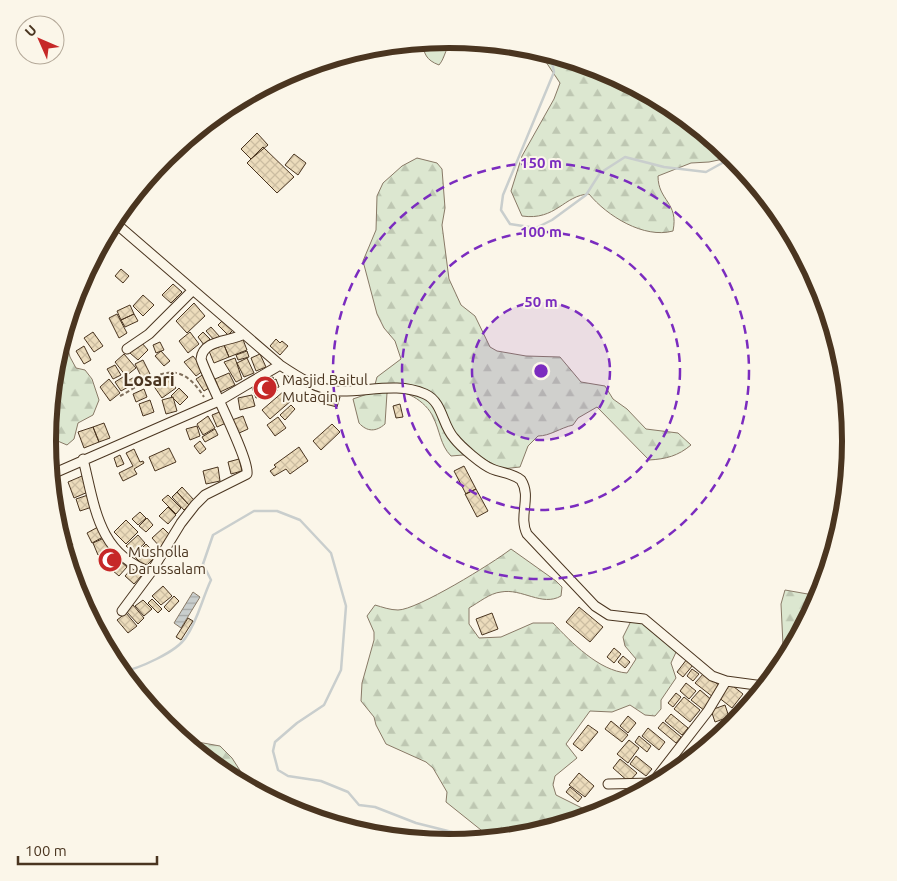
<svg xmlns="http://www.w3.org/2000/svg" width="897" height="881" font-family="Ubuntu,sans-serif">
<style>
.forest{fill:url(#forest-firs);stroke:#887966}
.water{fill:url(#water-rules);stroke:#887966}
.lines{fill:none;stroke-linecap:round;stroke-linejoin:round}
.stream{stroke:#c9cecd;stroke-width:2.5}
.building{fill:url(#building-cross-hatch);stroke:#4a3520}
.minor-casing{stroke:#4a3520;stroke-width:11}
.path{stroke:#7f6f5c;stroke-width:2;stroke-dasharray:4 2.5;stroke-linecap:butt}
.minor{stroke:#fbf6e9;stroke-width:9}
.ring{fill:none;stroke:#7b2cbf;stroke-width:2.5;stroke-dasharray:9 6}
.labels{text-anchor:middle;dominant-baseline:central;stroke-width:4;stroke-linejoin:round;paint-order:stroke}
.poi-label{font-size:15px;fill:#4a3520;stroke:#fbf6e9;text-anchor:start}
.quarter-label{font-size:18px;font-weight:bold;fill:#4a3520;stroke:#fbf6e9}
.rim{fill:none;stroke:#4a3520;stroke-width:6}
.centre{fill:#7b2cbf;stroke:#fbf6e9;stroke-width:2.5}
.ring-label{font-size:15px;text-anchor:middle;font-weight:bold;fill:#7b2cbf;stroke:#fbf6e9;stroke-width:4;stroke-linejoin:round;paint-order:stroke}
</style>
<defs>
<pattern id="forest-firs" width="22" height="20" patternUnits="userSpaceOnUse" patternTransform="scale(1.25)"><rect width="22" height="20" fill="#dce7d0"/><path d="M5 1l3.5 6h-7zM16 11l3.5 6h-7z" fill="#bec7b2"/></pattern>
<pattern id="water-rules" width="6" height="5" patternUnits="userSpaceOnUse" patternTransform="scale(1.25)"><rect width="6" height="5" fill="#c9cecd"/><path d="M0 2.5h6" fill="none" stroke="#a5a8a6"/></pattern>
<pattern id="building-cross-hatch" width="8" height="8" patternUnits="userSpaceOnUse" patternTransform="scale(1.25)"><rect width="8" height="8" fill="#ecdcbc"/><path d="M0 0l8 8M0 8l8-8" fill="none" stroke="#ccbda1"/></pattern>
</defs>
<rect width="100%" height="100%" fill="#fbf6e9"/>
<path class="forest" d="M448,39H454C445,46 446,57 439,65C426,60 424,54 422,41Z
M538,50L603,69L672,107L733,157L709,162L691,163L658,176C658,201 679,202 673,231C644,239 607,216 589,194C564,195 556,221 522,216L511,191L522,156L554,99L560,83Z
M417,158L437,163L442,169L445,208L442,225L449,279L461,305L475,316L490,347L497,351L526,356L560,357L581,382L605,386L613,399L627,409L646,429L678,433L691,445C678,456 666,459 649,460L597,407L578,418L573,425C560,428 550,436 538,436L528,446L520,467L502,469L475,454L451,456C440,445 440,430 433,417C427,402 402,386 387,393L385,424C376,432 367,432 359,423L353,399L373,392L377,377L401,359L395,341L384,328L377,314L363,261L376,230L377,196L383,183L402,166Z
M67,321L72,325L65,338L70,357L76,368L85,370L92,379L99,400L93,415L78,423L74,439L67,445L53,439L48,432L55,362Z
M511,549L556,581L562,587L561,596C542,607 522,588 501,592C490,593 478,603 469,608V624L479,638L501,637L533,623H553C571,642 599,671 627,673L636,659L625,646L623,637L631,621L643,623L677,650L671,663L676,678L661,700V709L655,716L645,715L630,705L612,712L590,711L566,744L577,758L555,776L553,785L556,795L584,809C593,807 601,800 610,807L527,835L491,838L446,802L447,792L433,768L426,762L386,744L376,725L374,717L361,701L362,683L374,640V632L367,616L375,605C382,607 390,610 398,610C417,610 493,563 511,549Z
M785,590L819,596L791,648L783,645L781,604Z
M192,741L220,746L232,758L252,789L225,774L187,743Z"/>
<path class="water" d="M193,592L200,597L181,628L174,623Z"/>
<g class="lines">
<path class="stream" d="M550,53L554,72L503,195L501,210L510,224L536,228L552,220L586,195L600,173L625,157L664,167L706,172L733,157
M121,672C138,669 177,652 186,637C198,620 202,599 211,580L203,564L213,535L254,511H277L300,520L331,553L346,606L341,670L324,705L297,723L275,742L273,751L278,770L288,776L321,781L348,792L359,805L375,807L416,823L464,835L470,840"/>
</g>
<path class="building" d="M257,133L268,145L251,159L241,149Z
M263,147L294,177L277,193L247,163Z
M294,154L306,163L298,175L285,165Z
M121,269L129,276L123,283L115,276Z
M173,284L182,292L171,303L162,295Z
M143,295L154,305L143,316L133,306Z
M194,303L205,316L187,333L176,321Z
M130,305L134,314L121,320L117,311Z
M117,314L127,333L119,338L109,318Z
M134,314L138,321L125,327L121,320Z
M223,320L233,330L228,335L218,325Z
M211,327L220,337L215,341L206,331Z
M93,332L103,346L94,352L84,338Z
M190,332L199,344L188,353L179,341Z
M203,332L210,339L204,345L198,337Z
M242,337L247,350L229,357L224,345Z
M276,339L280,343L282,341L288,346L280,355L270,346Z
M141,342L148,350L138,360L130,353Z
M160,342L164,350L156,353L153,345Z
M224,345L229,357L214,363L209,351Z
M84,346L91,360L84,364L76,351Z
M161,351L170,361L164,366L155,356Z
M247,351L249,357L238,360L236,355Z
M124,354L136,368L126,376L115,362Z
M260,354L266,367L256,371L251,358Z
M193,356L204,370L196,376L184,362Z
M235,358L242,379L236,382L224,362Z
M247,358L254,373L244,377L237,363Z
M143,360L150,374L142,378L135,364Z
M115,365L121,375L113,379L107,369Z
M229,373L235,385L220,392L215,379Z
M204,374L212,386L204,391L196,379Z
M166,375L176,388L162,398L153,385Z
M137,376L141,382L131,387L127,381Z
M123,377L128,387L121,391L115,382Z
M273,377L274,380L276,379L279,387L276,388L277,391L256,398L251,385Z
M109,379L120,393L110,401L100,387Z
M179,388L188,397L180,405L171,396Z
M144,389L147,397L136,402L133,394Z
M284,391L292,400L270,419L262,410Z
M320,392L340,397L337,407L317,402Z
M252,395L255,406L240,410L238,398Z
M173,397L177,411L166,414L162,400Z
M150,400L154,412L143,416L139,404Z
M400,404L403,417L396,418L393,406Z
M291,405L295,409L285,420L280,415Z
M222,411L226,423L217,427L212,415Z
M208,416L215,428L203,435L197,424Z
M243,416L248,429L237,434L232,420Z
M278,417L286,428L275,436L267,425Z
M104,423L110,438L99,442L93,427Z
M332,424L340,432L321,450L313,441Z
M197,426L200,436L190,440L186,429Z
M93,427L99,442L84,448L78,432Z
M215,429L218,435L205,442L202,437Z
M200,441L206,449L200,454L194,446Z
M299,447L308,461L290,474L286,469L274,476L270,471L276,467L274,465Z
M169,448L176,462L155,471L149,457Z
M134,449L140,462L143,461L144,463L134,469L137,474L123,481L119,473L133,466L126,453Z
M120,455L124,464L117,467L114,458Z
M239,459L242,471L231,474L228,462Z
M464,466L476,489L466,494L454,471Z
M218,467L220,481L206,484L203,471Z
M82,476L88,492L74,498L68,482Z
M182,487L194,500L189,505L177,492Z
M476,489L488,511L477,517L465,494Z
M177,492L189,505L184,510L172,497Z
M88,495L92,507L80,511L76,499Z
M168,495L181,508L176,514L162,500Z
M168,507L176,515L168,524L159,516Z
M140,512L146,518L138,525L132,519Z
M147,518L153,525L146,532L139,526Z
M126,520L138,532L126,544L114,532Z
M98,527L103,537L92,543L87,533Z
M163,528L171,536L160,547L152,538Z
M138,535L145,543L134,553L126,546Z
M68,538L73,545L64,551L62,543Z
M104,538L109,550L98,555L93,543Z
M146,544L157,555L145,567L134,556Z
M110,552L118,561L110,568L102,560Z
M120,561L127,567L119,576L112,570Z
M133,567L142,575L134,584L125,576Z
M163,586L172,596L161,605L152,596Z
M174,596L179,601L169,612L164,607Z
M152,599L162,609L158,613L148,603Z
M143,600L152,609L144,616L135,606Z
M133,605L144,618L138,624L126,611Z
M579,607L603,627L590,642L566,622Z
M126,613L137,626L128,633L117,620Z
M492,613L498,629L482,635L476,619Z
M188,618L193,621L181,640L176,637Z
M614,648L621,654L614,663L607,657Z
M623,656L630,662L625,668L618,662Z
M687,659L693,665L683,677L677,672Z
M692,669L699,674L693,681L687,676Z
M704,673L721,687L713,697L695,683Z
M686,683L696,691L689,699L680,691Z
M729,683L743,694L732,708L718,697Z
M700,690L713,701L705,711L691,700Z
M676,693L681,697L673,707L668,703Z
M684,697L700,710L690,722L674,709Z
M725,705L729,717L715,722L711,710Z
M671,714L688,728L682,735L665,721Z
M628,716L636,723L628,733L620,726Z
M611,721L628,735L622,742L605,729Z
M663,722L681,737L676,743L658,728Z
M588,725L598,732L582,751L573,744Z
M648,728L665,742L659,750L642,736Z
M708,734L715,739L700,751L697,749Z
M639,736L651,746L647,752L635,742Z
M629,740L639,748L628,763L617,754Z
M636,756L652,769L646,776L630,764Z
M620,759L637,773L629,782L613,768Z
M579,773L594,786L585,797L569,785Z
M570,787L582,797L578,802L566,792Z"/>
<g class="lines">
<defs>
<path id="minor" d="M113,221L280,365C298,377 316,389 338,391C368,392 397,382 425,394C443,402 442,425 454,438C461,447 482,465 492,469C502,473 512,473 521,480C532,497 518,516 527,534L595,606L609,615L644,619L712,676L726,681L764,686
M127,349L149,334L192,291
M83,459C95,507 98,554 151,572
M50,475L219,401L280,365
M122,611L151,572L181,523L195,505L205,495L247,474C250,459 208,381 201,359C203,339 230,342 244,334
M608,784L653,783
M650,786L708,711L726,681"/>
</defs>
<use href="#minor" class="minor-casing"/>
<path class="path" d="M120,396C155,377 177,354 204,397"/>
<use href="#minor" class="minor"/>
</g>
<circle cx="541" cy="371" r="69" fill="#7b2cbf" fill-opacity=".12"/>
<g class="ring">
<circle cx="541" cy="371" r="69"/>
<circle cx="541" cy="371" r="139"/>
<circle cx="541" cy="371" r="208"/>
</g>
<defs>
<symbol id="mosque-disc" viewBox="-11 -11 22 22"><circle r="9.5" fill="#c62828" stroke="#fbf6e9"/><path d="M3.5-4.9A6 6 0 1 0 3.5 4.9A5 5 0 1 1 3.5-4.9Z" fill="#fff"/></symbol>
</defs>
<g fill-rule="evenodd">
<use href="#mosque-disc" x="251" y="374" width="28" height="28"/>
<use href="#mosque-disc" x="96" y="546" width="28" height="28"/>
</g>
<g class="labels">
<g class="poi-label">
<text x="282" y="379">Masjid Baitul<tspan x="282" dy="17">Mutaqin</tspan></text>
<text x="128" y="551">Musholla<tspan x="128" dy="17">Darussalam</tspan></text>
</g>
<g class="quarter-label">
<text x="149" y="379">Losari</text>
</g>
</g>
<path d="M0 0H897V881H0ZM56 441a393 393 0 1 1 786 0a393 393 0 1 1-786 0Z" fill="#fbf6e9" fill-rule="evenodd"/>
<path class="rim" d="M56 441a393 393 0 1 1 786 0a393 393 0 1 1-786 0Z"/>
<circle cx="541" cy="371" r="8" class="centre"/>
<g class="ring-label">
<text x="541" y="168">150 m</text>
<text x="541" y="237">100 m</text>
<text x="541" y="307">50 m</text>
</g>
<g transform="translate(40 40) rotate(315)"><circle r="24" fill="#fbf6e9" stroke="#b4a999"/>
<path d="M0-4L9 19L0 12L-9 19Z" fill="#c62828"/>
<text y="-8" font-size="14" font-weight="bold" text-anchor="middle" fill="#4a3520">U</text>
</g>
<path d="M18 856v8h139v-8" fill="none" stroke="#4a3520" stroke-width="2.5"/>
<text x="25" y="856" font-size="15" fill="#4a3520" stroke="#fbf6e9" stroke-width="4" paint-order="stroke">100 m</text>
</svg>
